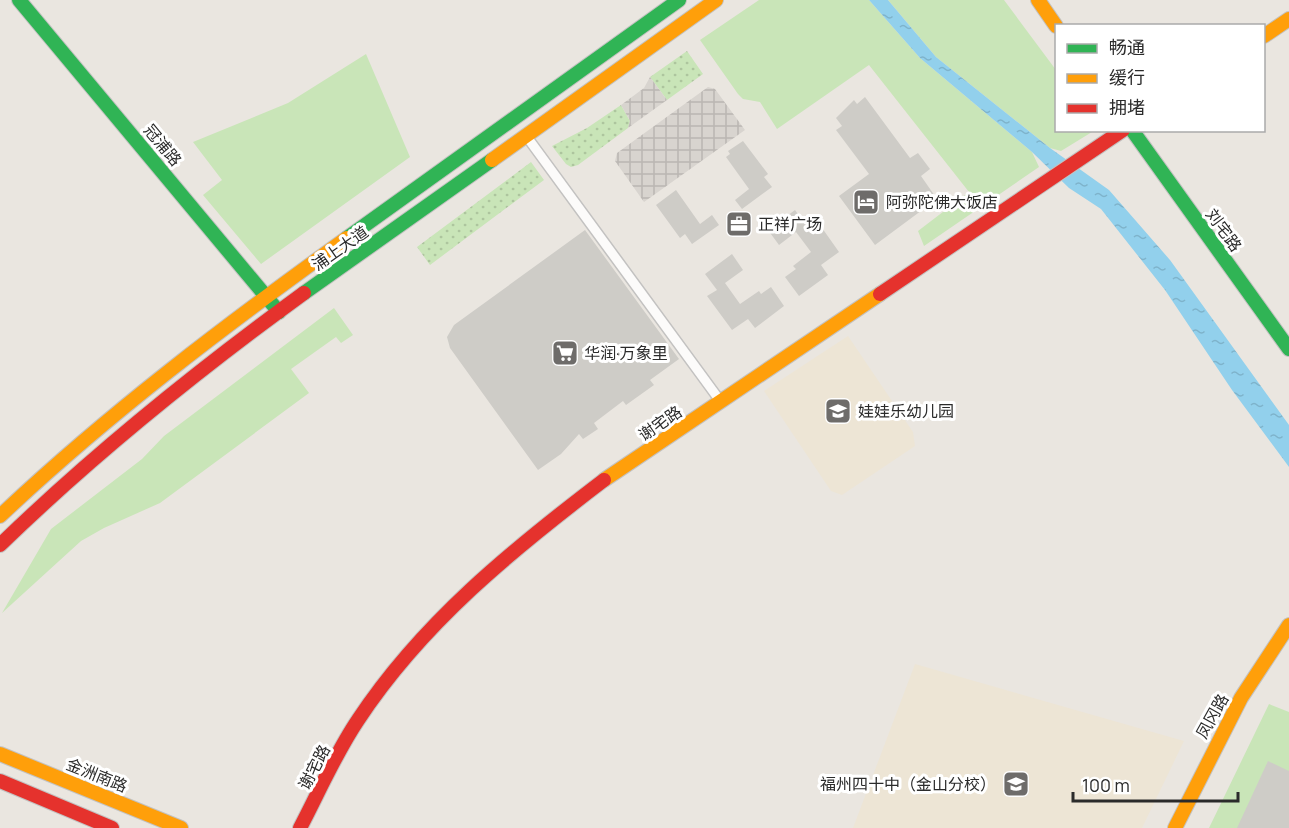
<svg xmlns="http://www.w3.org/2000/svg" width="1289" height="828" font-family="Manrope,'Noto Sans SC',sans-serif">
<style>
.education{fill:#ede5d5}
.grass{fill:url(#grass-dots)}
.park{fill:#c9e5b8}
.plaza{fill:url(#plaza-grid)}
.water{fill:url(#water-ripples)}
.building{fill:#ceccc7}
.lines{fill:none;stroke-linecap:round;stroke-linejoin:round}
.street-casing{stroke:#c3c2c1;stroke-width:12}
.fast-casing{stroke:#c3c2c1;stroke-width:16}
.slow-casing{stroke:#c3c2c1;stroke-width:16}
.jam-casing{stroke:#c3c2c1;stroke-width:16}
.street{stroke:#fcfbfa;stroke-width:9}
.fast{stroke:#30b455;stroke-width:14}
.slow{stroke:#ff9f0a;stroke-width:14}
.jam{stroke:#e5322d;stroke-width:14}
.labels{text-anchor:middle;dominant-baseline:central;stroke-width:6;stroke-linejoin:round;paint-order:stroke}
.street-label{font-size:16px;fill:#2b2b2b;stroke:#fff}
.poi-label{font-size:16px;fill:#2b2b2b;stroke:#fff;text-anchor:start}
</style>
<defs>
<pattern id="grass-dots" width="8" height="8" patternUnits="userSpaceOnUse" patternTransform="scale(1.5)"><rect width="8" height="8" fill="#c9e5b8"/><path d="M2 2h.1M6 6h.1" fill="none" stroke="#adc59e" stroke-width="1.8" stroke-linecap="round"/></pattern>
<pattern id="plaza-grid" width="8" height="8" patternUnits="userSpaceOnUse" patternTransform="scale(1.5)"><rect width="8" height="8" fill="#d8d4cf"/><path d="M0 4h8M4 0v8" fill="none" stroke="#bab6b2"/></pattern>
<pattern id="water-ripples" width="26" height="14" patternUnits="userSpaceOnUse" patternTransform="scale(1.5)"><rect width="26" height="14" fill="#92d0ec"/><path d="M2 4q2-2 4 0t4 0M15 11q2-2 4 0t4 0" fill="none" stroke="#7eb3cb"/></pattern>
</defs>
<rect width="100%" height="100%" fill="#eae6e0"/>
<path class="education" d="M848,336L913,432L915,446L842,495L831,491L764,391Z
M915,664L1184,741L1142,828H853Z"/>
<path class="grass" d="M687,51L703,74L667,100L650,77Z
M621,105L630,121L628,128L578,165L571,167L566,164L552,146L587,128Z
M531,162L544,180L430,265L417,247Z"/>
<path class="park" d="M759,0H869L920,58L1032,152L1039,167L924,246L918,231L969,192L869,65L777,129L760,102L743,99L738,94L700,40Z
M888,0H1004L1056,70V130L1092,132L1061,151L1050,148L936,57Z
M366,54L410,157L261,264L203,195L222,180L193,142L288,103Z
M334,308L353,335L341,343L336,337L291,369L309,393L160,503L104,528L81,541L2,613L51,529L142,459L164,436Z
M1269,704L1289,712V828H1209Z"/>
<path class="plaza" d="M650,77L667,100L628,128L630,121L621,105L644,88Z
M708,87L715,89L745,130L644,202L615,161L617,153Z"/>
<path class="water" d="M869,0H888L936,57L1050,148L1109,190L1170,260L1289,425V467L1232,390L1165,290L1101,209L1069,188L1032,152L920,58Z"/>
<path class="building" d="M865,97L910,158L918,153L930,169L921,176L937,199L875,245L839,196L869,174L836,130L842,126L836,118L854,100L857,104Z
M743,141L768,174L764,177L772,187L742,209L735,200L749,189L726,157L730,154L728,151Z
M676,190L700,224L712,215L719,225L692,244L685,234L680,238L656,205Z
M795,210L805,224L815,218L839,252L821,265L828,275L799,296L785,277L796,269L793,266L811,252L796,232L779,245L768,230Z
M585,230L679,359L650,380L654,385L626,405L623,401L594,423L598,429L583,439L579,434L561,454L538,470L450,348L447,337L454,325Z
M732,254L743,270L725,283L740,304L759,291L761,294L771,287L784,306L755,328L748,319L732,330L707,296L717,290L705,274Z
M1268,761L1289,771V828H1237Z"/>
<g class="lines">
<defs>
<path id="street" d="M527,137L721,402"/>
<path id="fast" d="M19,0L279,312
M1132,130L1289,349
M347,238L679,0
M304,293L492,160"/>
<path id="slow" d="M1038,0L1056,26
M1264,36L1289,19
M492,160L716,0
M604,480L880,294
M0,516C108,414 226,325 347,238
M0,754L181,828
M1175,828L1241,698L1289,625"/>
<path id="jam" d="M880,294L1123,130
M0,545C95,453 197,371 304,293
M0,781L112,828
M300,828C319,792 335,754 358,720C422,623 512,550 604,480"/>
</defs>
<use href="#street" class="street-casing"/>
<use href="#fast" class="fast-casing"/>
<use href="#slow" class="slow-casing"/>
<use href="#jam" class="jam-casing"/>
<use href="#street" class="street"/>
<use href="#fast" class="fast"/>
<use href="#slow" class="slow"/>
<use href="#jam" class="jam"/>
</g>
<defs>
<symbol id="hotel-square" viewBox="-11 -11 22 22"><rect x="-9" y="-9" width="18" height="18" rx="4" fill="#6e6c6a" stroke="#fff"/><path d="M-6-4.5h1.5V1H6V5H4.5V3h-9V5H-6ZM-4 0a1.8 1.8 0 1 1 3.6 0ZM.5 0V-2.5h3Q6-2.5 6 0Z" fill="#fff"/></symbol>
<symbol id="office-square" viewBox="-11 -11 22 22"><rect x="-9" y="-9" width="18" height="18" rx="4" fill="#6e6c6a" stroke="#fff"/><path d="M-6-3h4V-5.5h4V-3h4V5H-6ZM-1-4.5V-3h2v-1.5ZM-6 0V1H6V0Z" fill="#fff"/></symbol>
<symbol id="supermarket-square" viewBox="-11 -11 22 22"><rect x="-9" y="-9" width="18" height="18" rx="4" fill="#6e6c6a" stroke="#fff"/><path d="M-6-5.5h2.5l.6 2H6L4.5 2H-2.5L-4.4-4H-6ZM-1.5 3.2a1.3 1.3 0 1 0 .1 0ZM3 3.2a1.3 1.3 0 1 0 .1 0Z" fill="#fff"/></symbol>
<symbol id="school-square" viewBox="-11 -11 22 22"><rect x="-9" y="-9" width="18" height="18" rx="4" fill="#6e6c6a" stroke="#fff"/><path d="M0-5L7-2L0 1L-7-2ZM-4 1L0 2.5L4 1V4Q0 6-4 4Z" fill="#fff"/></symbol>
</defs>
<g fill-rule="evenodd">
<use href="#hotel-square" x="851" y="187" width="30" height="30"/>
<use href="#office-square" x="724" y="209" width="30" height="30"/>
<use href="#supermarket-square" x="550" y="338" width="30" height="30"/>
<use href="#school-square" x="823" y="396" width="30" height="30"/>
<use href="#school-square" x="1001" y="769" width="30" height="30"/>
</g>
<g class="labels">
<g class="street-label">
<text transform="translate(163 145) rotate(50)">冠浦路</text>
<text transform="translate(1224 230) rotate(54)">刘宅路</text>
<text transform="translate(340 248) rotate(-35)">浦上大道</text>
<text transform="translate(660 423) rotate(-34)">谢宅路</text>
<text transform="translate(1212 716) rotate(-61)">凤冈路</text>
<text transform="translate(314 767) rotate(-62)">谢宅路</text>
<text transform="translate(97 775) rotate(22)">金洲南路</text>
</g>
<g class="poi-label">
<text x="886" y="202">阿弥陀佛大饭店</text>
<text x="758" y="224">正祥广场</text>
<text x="584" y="353">华润·万象里</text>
<text x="858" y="411">娃娃乐幼儿园</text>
<text x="996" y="784" text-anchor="end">福州四十中（金山分校）</text>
</g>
</g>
<rect x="1055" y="24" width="210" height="108" fill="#ffffff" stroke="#aaaaaa" stroke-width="1.5"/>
<rect x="1067" y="44" width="30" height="9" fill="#30b455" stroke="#aaaaaa" stroke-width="1.5"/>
<text x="1109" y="54" font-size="18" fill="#2b2b2b">畅通</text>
<rect x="1067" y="74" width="30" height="9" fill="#ff9f0a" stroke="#aaaaaa" stroke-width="1.5"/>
<text x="1109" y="84" font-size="18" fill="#2b2b2b">缓行</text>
<rect x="1067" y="104" width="30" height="9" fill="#e5322d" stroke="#aaaaaa" stroke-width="1.5"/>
<text x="1109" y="114" font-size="18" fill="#2b2b2b">拥堵</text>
<path d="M1073 792v9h165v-9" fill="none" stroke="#2b2b2b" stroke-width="3"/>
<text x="1082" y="792" font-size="18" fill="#2b2b2b" stroke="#ffffff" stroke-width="4.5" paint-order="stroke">100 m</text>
</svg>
